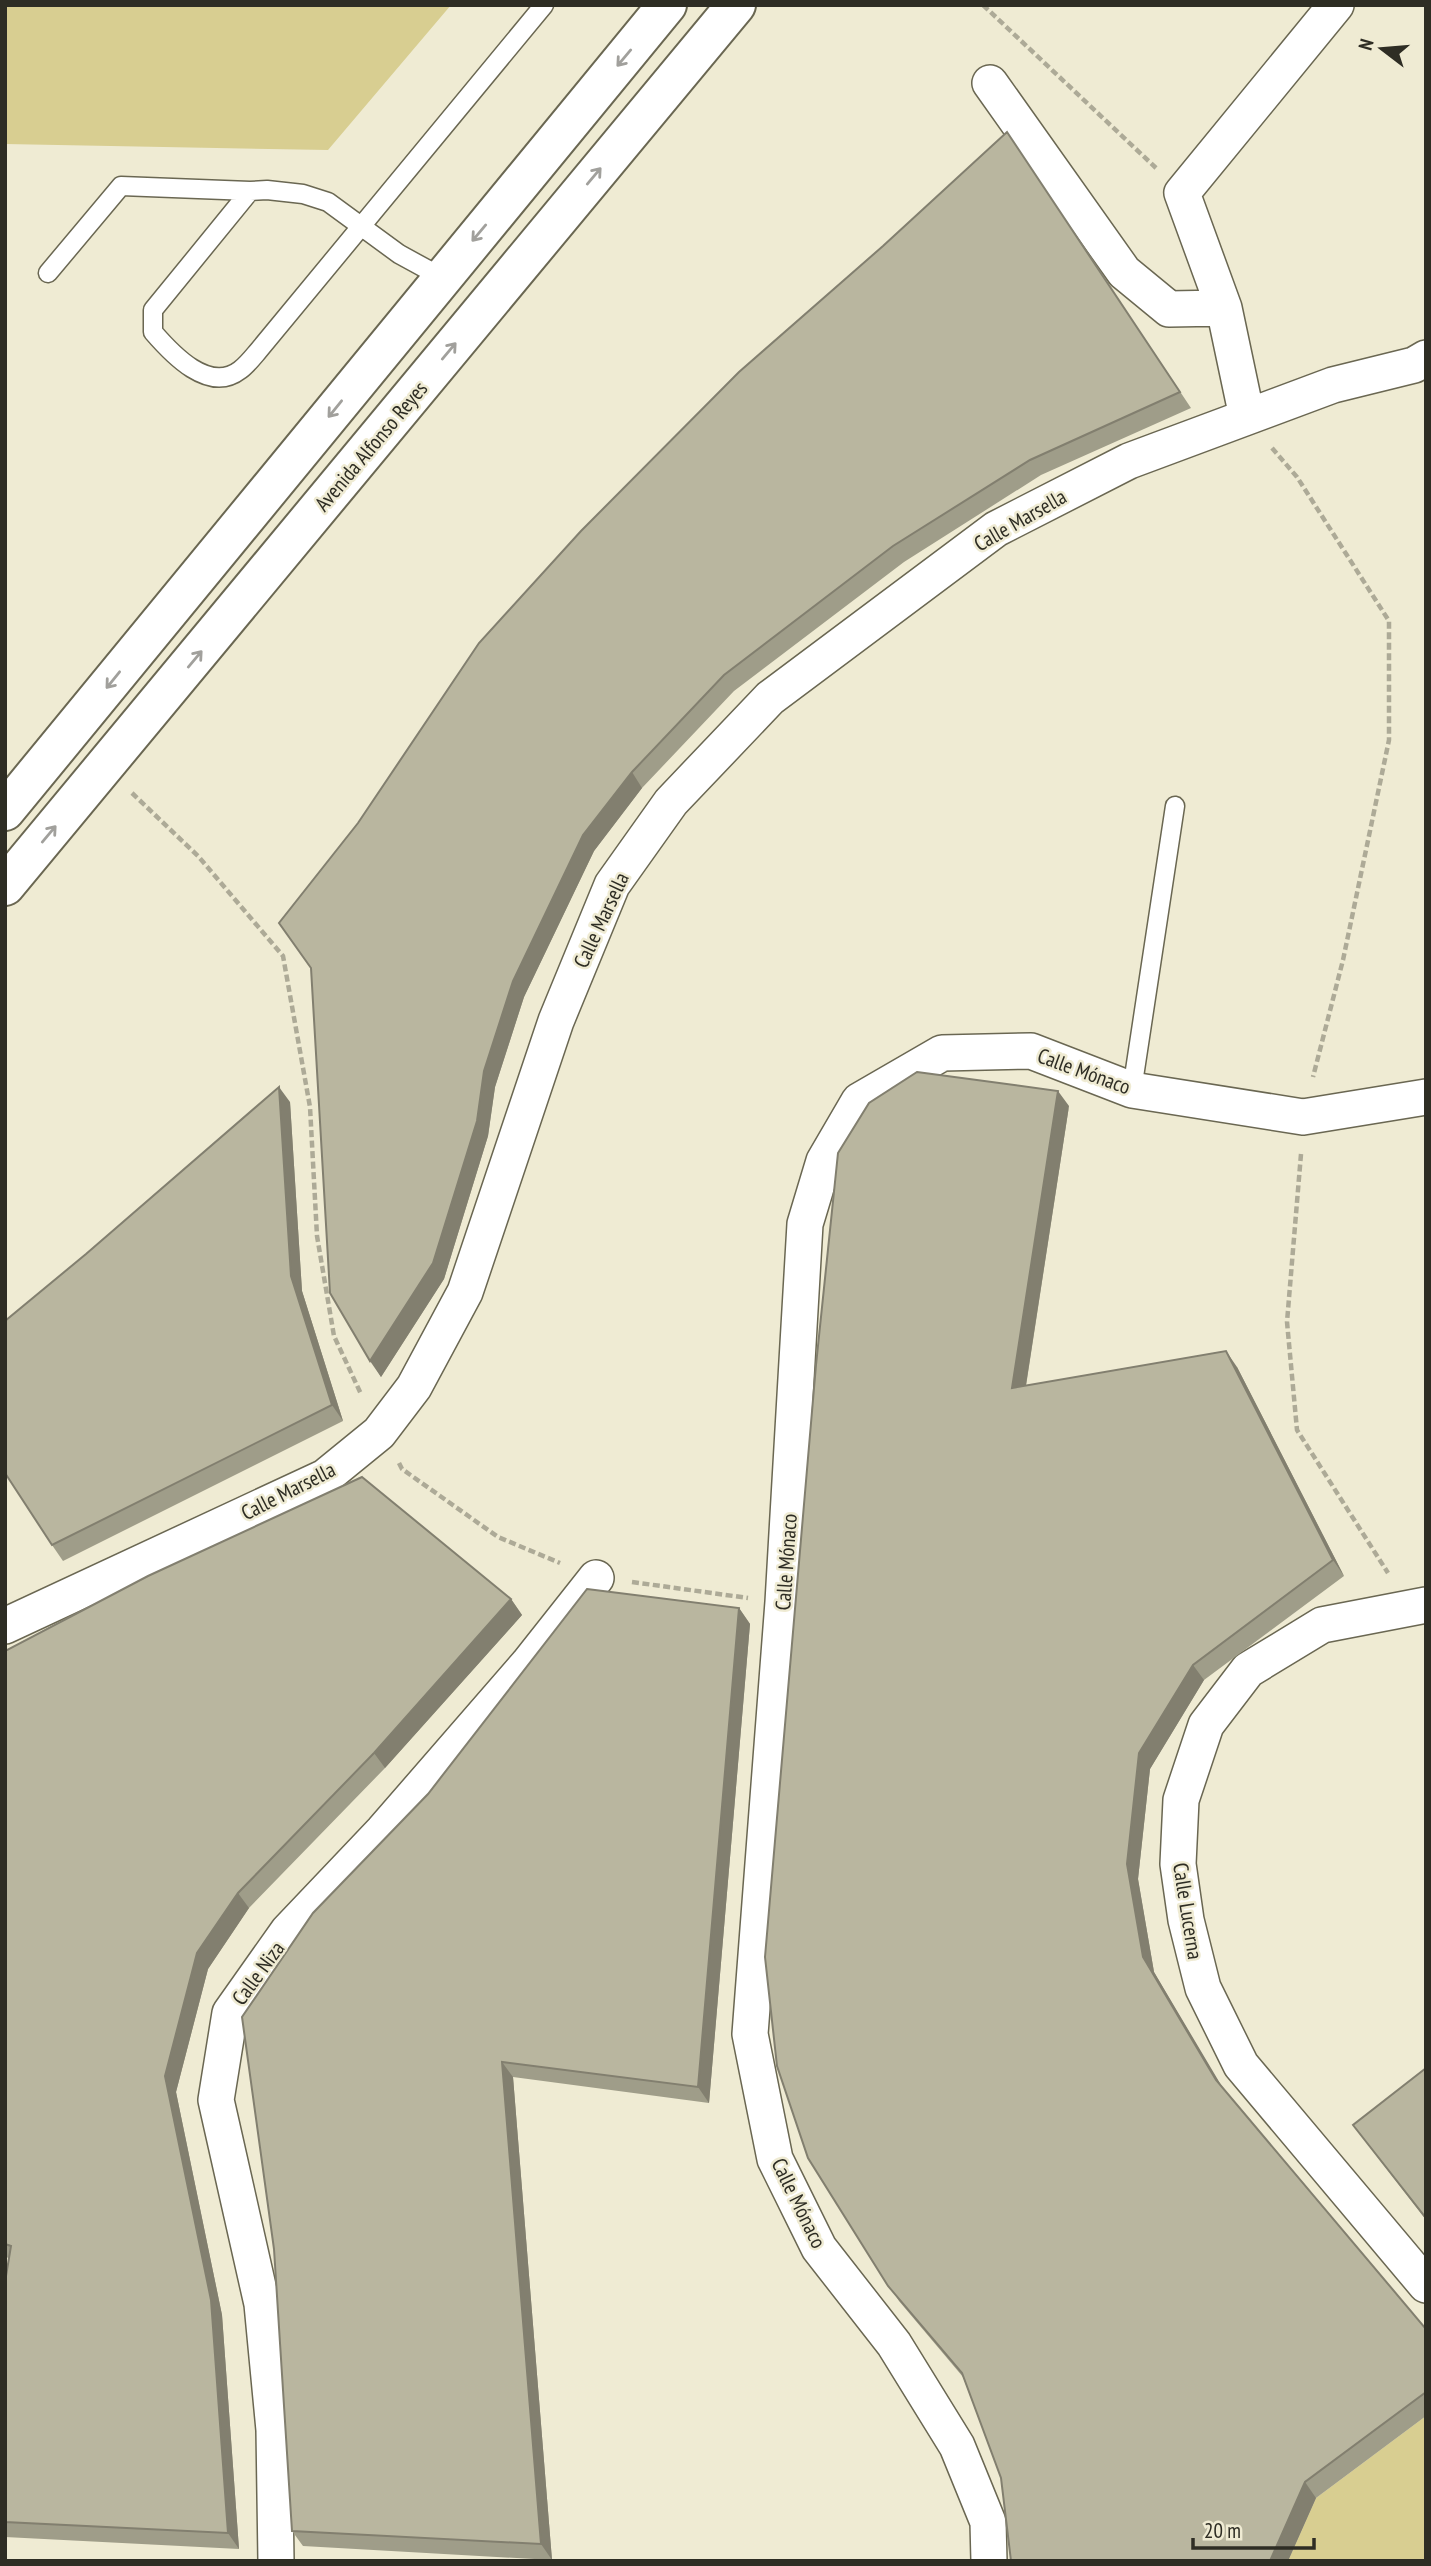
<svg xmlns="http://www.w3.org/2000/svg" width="1431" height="2566" font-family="'PT Sans Narrow',sans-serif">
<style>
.green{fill:#d8ce91}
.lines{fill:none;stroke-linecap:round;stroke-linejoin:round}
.lane-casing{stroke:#6a6752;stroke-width:21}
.street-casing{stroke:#6a6752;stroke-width:38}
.secondary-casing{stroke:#6a6752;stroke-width:42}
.path{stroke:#adaa97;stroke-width:4.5;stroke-dasharray:7 3.5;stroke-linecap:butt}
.lane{stroke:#fff;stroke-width:18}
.street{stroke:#fff;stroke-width:35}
.secondary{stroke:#fff;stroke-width:38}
.wall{fill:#9f9d89}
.shaded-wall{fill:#827f6f}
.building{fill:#b9b69f;stroke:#827f6f;stroke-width:2}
.oneway{stroke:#a1a09c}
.labels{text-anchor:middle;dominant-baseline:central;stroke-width:5;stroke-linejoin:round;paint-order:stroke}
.street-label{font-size:21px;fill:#2e2d24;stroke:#efebd3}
</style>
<rect width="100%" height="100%" fill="#efebd3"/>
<path class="green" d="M5,5H451L328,150L5,144Z
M1426,2416V2561H1288L1316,2498Z"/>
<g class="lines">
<defs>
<path id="lane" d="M250,191L153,310V332C172,354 209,394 240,370C247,365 253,357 259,350L544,5
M48,273L121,186L250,191L267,190L303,194L328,202L399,254L443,278
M1132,1090L1175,806"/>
<path id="street" d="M990,83L1124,272L1169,309L1224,308
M1247,417L1224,308L1182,193L1336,5
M1426,1605L1322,1625L1248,1670L1206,1725L1181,1800L1178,1864L1186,1920L1203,1988L1241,2065L1426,2285
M5,1626L325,1477L379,1433L414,1387L465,1292L556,1021L612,885L671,802L770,698L996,529L1129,461L1333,385L1414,365L1426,358
M276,2561L274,2430L262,2304L216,2100L230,2013L288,1931L383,1831L528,1664L596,1578
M989,2561L988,2522L957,2446L894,2344L819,2248L775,2159L750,2034L783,1602L805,1224L824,1161L859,1101L942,1053L1031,1051L1132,1090L1303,1117L1426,1097"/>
<path id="secondary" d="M5,811L667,5
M5,886L736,5"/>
</defs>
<use href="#lane" class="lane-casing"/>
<use href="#street" class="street-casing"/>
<use href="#secondary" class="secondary-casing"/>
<path class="path" d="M983,5L1156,168
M1272,448L1297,477L1389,621V740L1343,960L1313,1077
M132,793L198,856L283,956L310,1107L317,1236L334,1336L361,1394
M1301,1154L1287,1322L1297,1430L1388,1573
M399,1463L402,1469L498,1537L560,1563
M632,1582L748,1598"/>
<use href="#lane" class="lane"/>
<use href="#street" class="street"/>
<use href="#secondary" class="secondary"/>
</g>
<path class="wall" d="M1007,132L1191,408L1041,475L904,562L734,691L642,788L594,851L524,997L495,1087L488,1136L444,1279L381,1377L330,1293L883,246Z
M290,1102L302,1291L343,1421L63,1561L52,1545Z
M1069,1106L1026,1386L1237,1367L1344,1576L1204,1680L1150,1769L1138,1879L1154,1972L1221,2087L1426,2329V2416L1316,2498L1288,2561H1011L1001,2478L963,2377L899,2301L808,2158Z
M511,1599L522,1615L385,1768L249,1908L208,1969L176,2092L222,2315L239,2549L5,2537V2282L9,2258L5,2257V1651Z
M739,1608L750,1624L709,2103L513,2077L552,2560L303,2546L292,2531L274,2249Z
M1426,2068V2220L1353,2125Z"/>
<path class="shaded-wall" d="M632,772L642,788L594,851L524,997L495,1087L488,1136L444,1279L381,1377L370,1361L484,1071L513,981L583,835Z
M279,1087L290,1102L302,1291L343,1421L332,1405L291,1276Z
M1058,1091L1069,1106L1023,1404L1012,1388Z
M1226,1351L1237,1367L1344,1576L1333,1560Z
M511,1599L522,1615L385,1768L374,1753Z
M739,1608L750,1624L709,2103L698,2087Z
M1193,1665L1204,1680L1150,1769L1138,1879L1154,1972L1227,2095L1216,2080L1143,1957L1127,1864L1139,1753Z
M238,1893L249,1908L208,1969L176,2092L222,2315L239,2549L228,2533L165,2076L197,1953Z
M502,2062L513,2077L552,2560L541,2544Z
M1305,2482L1316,2498L1288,2561H1270Z"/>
<path class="building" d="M1007,132L1180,392L1030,460L893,546L724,675L632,772L583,835L513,981L484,1071L477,1121L433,1263L370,1361L330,1293L311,968L279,923L358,823L479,643L581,531L739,372L883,246Z
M917,1072L1058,1091L1012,1388L1226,1351L1333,1560L1193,1665L1139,1753L1127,1864L1143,1957L1216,2080L1426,2329V2392L1305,2482L1270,2561H1011L1001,2478L962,2373L888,2286L808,2158L777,2066L765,1957L816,1365L838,1153L869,1103Z
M279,1087L291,1276L332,1405L52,1545L5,1473V1321L86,1254Z
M362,1477L511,1599L374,1753L238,1893L197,1953L165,2076L211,2300L228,2533L5,2522V2282L11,2246L5,2244V1651L148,1576Z
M587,1589L739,1608L698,2087L502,2062L541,2544L292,2531L274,2249L242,2017L313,1913L428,1794Z
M1426,2068V2218L1353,2125Z"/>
<defs><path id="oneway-shaft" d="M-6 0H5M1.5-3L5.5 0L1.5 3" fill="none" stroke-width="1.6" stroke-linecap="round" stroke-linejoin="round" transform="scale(1.75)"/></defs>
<g class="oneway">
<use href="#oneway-shaft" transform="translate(624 58) rotate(130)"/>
<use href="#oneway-shaft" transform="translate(594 176) rotate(-50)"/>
<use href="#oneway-shaft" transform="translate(479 233) rotate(130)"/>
<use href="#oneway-shaft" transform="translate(449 351) rotate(-50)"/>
<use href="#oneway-shaft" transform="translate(335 409) rotate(129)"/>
<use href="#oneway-shaft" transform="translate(195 659) rotate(-50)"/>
<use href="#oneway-shaft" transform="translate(113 680) rotate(129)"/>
<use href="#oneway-shaft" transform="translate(49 834) rotate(-50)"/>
</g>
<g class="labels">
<g class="street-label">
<text transform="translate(371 446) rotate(-50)">Avenida Alfonso Reyes</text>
<text transform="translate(1020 520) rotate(-30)">Calle Marsella</text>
<text transform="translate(601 920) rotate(-65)">Calle Marsella</text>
<text transform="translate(1084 1071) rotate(20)">Calle Mónaco</text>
<text transform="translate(288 1491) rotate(-27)">Calle Marsella</text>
<text transform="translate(786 1562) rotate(-86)">Calle Mónaco</text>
<text transform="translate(1188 1911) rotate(81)">Calle Lucerna</text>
<text transform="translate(258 1973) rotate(-54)">Calle Niza</text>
<text transform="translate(799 2203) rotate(64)">Calle Mónaco</text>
</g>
</g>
<rect width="1431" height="2566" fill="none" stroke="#2e2d24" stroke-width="14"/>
<g transform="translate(1382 49) rotate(286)" stroke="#efebd3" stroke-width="5" paint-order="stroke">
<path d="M0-5L12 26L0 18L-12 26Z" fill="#2e2d24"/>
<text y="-10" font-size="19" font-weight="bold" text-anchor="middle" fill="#2e2d24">N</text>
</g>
<path d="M1193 2538v10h121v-10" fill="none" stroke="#2e2d24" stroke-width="3.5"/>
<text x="1204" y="2538" font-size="21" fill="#2e2d24" stroke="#efebd3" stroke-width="5" paint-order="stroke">20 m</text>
</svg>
